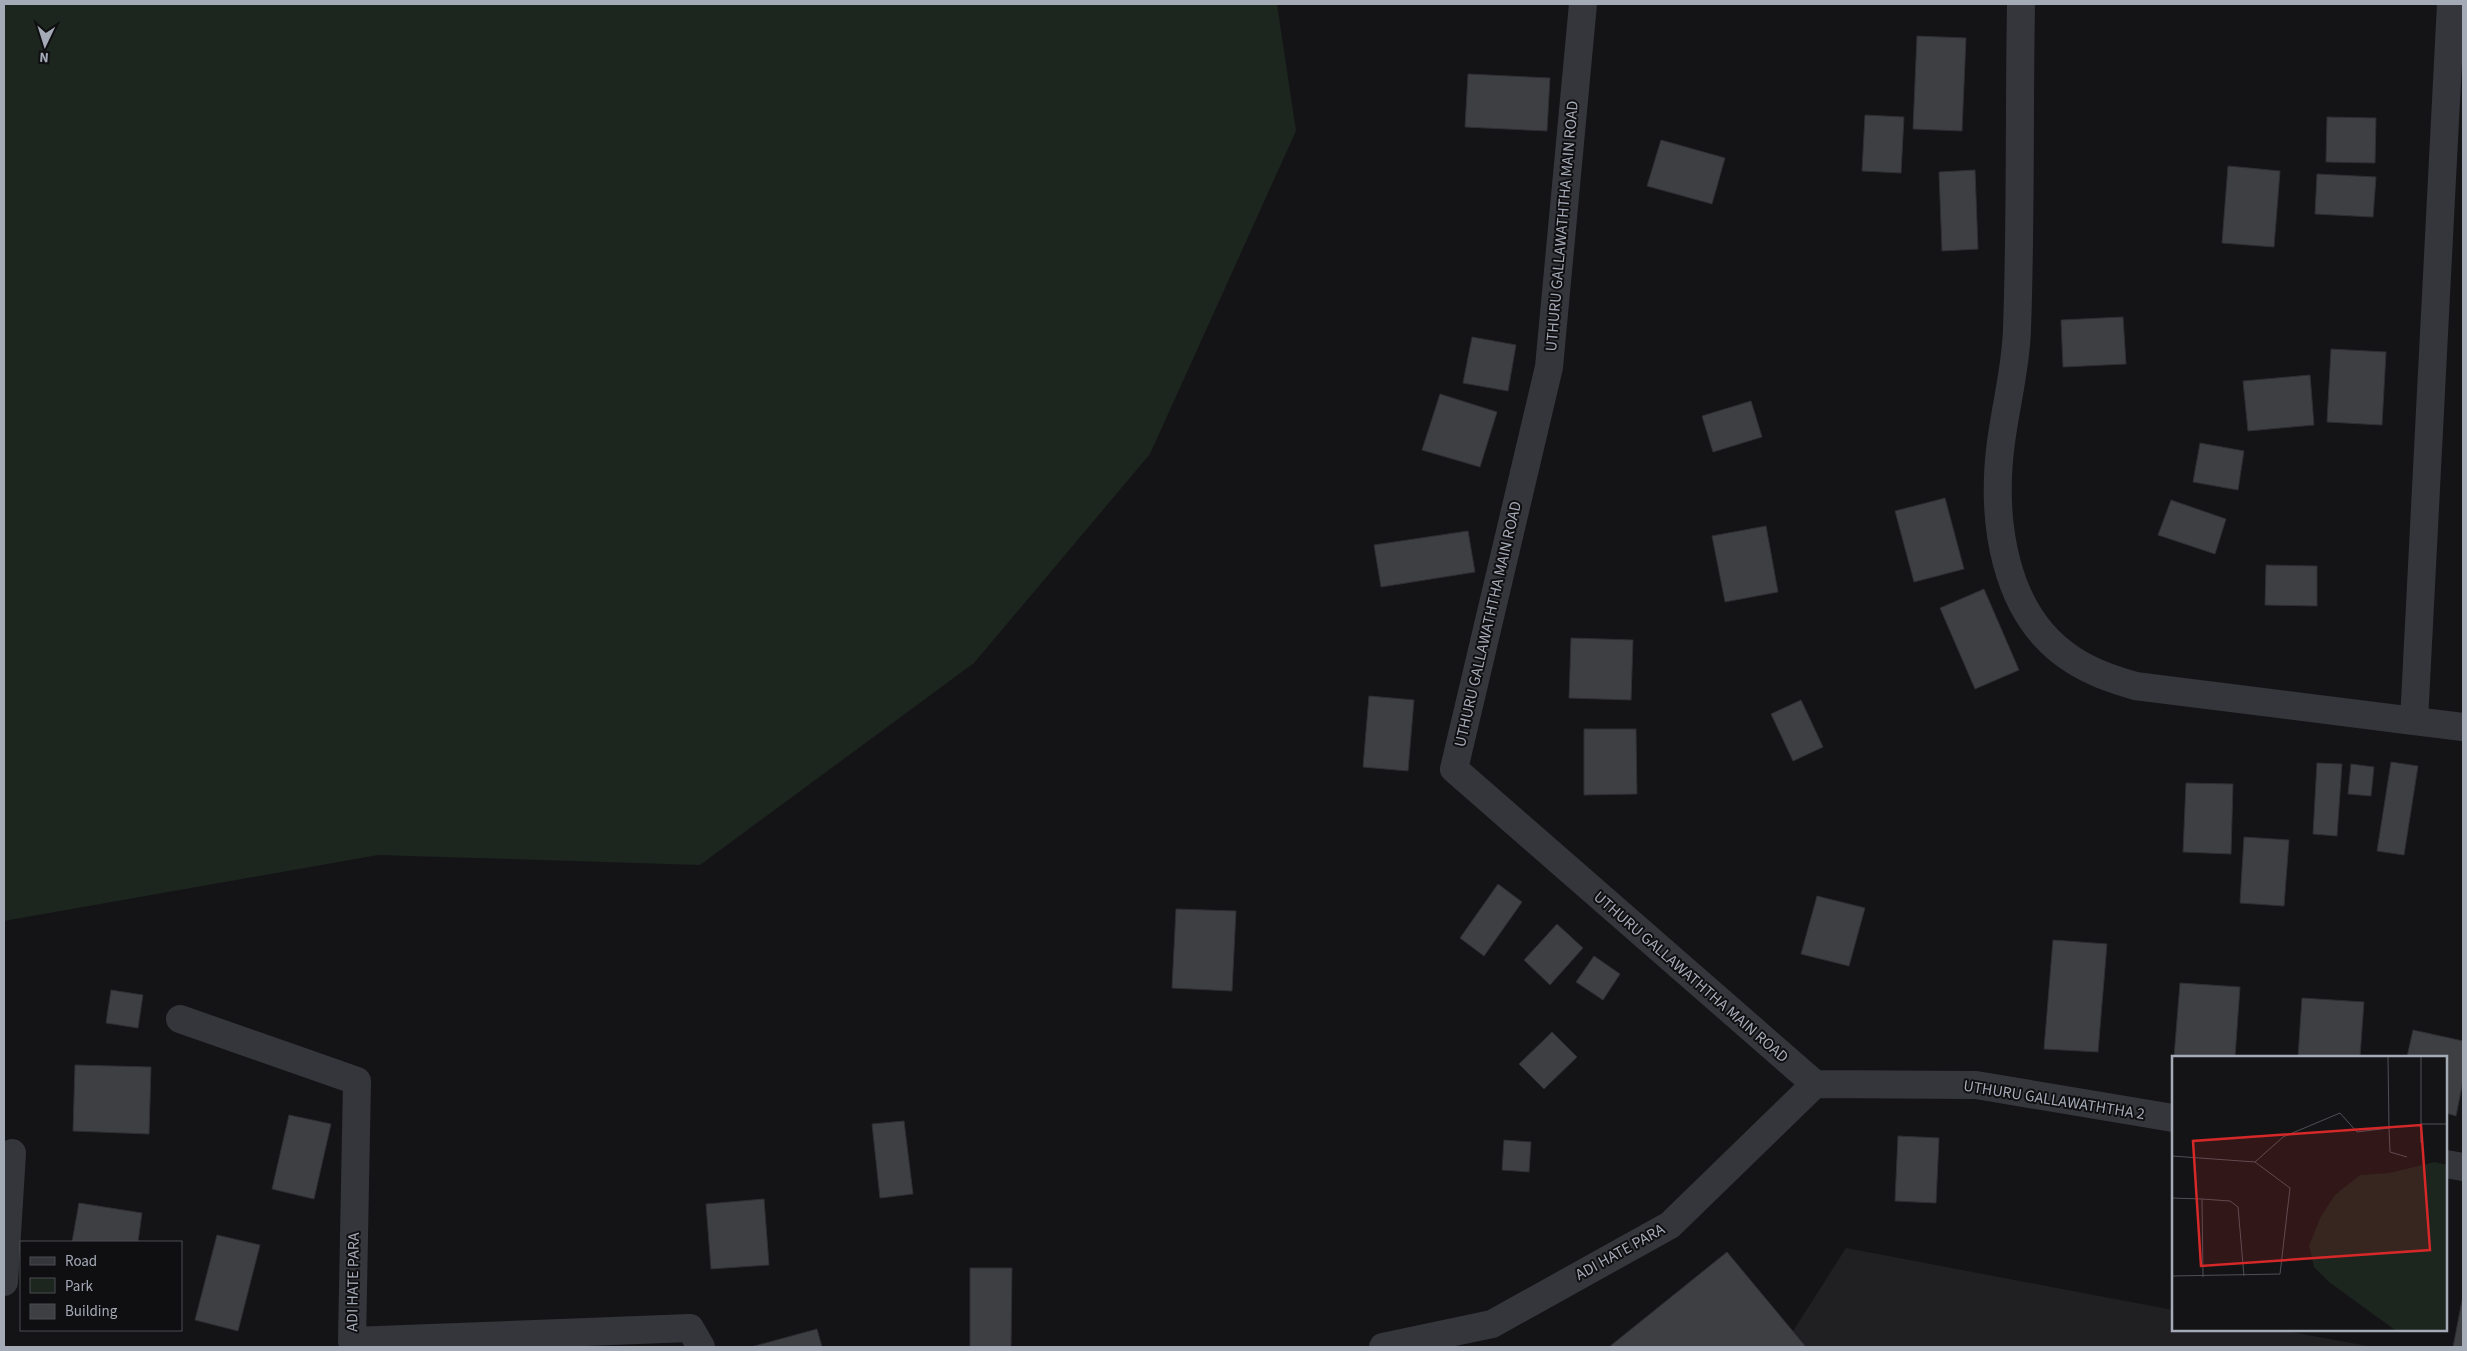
<svg xmlns="http://www.w3.org/2000/svg" width="2467" height="1351" font-family="'Source Sans 3',sans-serif">
<style>
.built{fill:#202023}
.green{fill:#1c251e}
.building{fill:#3e3f43;stroke:#2e2e33}
.lines{fill:none;stroke-linecap:round;stroke-linejoin:round}
.minor{stroke:#35363c;stroke-width:28}
.labels{text-anchor:middle;dominant-baseline:central;stroke-width:4;stroke-linejoin:round;paint-order:stroke}
.street-label{font-size:16px;fill:#a5aab7;stroke:#0f0f11}
.inset-road{fill:none;stroke:#4e5056;stroke-width:1}
.view{fill:#d62828;fill-opacity:0.15;stroke:#d62828;stroke-width:2.5}
.inset-edge{fill:none;stroke:#a5aab7;stroke-width:2.5}
</style>
<rect width="100%" height="100%" fill="#141416"/>
<path class="built" d="M1846,1248L2173,1310V1330H2280L2373,1347H1783Z"/>
<path class="green" d="M4,4H1277L1296,131L1150,454L974,663L700,865L378,855L4,921Z"/>
<path class="building" d="M1917,36L1966,38L1962,131L1913,129Z
M1468,74L1550,78L1547,131L1465,127Z
M1865,115L1904,117L1901,173L1862,171Z
M2327,117L2376,118L2375,163L2326,162Z
M1661,140L1725,158L1712,204L1647,186Z
M2228,166L2280,171L2274,247L2222,243Z
M1975,170L1978,249L1942,251L1939,172Z
M2317,174L2376,177L2373,217L2315,214Z
M2123,317L2126,364L2063,367L2061,320Z
M1472,337L1516,345L1508,391L1463,383Z
M2331,349L2386,352L2382,425L2327,422Z
M2310,375L2314,425L2248,431L2243,381Z
M1440,394L1497,412L1480,467L1422,450Z
M1751,401L1762,437L1713,452L1702,416Z
M2200,443L2244,451L2238,490L2193,482Z
M1945,498L1964,569L1914,582L1895,511Z
M2171,500L2226,519L2215,554L2158,535Z
M1766,526L1778,592L1725,602L1712,536Z
M1468,531L1475,572L1381,587L1374,545Z
M2266,565L2317,566V606L2265,605Z
M1984,589L2019,670L1975,689L1940,608Z
M1571,638L1633,640L1631,700L1569,698Z
M1369,696L1414,700L1408,771L1363,767Z
M1801,700L1823,747L1793,761L1771,714Z
M1584,729H1636L1637,794L1584,795Z
M2391,762L2418,766L2404,855L2377,851Z
M2317,763L2342,764L2337,836L2313,834Z
M2351,764L2374,767L2371,796L2348,794Z
M2186,783L2233,784L2231,854L2183,852Z
M2244,837L2289,840L2284,906L2240,903Z
M1498,884L1522,902L1484,956L1460,938Z
M1817,896L1865,908L1849,966L1801,954Z
M1176,909L1236,911L1232,991L1172,988Z
M1557,924L1583,948L1550,985L1524,960Z
M2053,940L2107,944L2098,1052L2044,1049Z
M1594,956L1620,974L1603,1000L1576,982Z
M2180,983L2240,987L2235,1057H2174Z
M111,990L143,995L138,1028L106,1023Z
M2302,998L2364,1002L2360,1057H2298Z
M2413,1030L2463,1041V1081L2456,1116L2446,1113V1057H2407Z
M1552,1032L1577,1057L1544,1089L1519,1064Z
M75,1065L151,1067L149,1134L73,1131Z
M289,1115L331,1124L314,1199L272,1189Z
M904,1121L913,1194L880,1198L872,1124Z
M1898,1136L1939,1138L1936,1203L1895,1201Z
M1504,1140L1531,1142L1529,1172L1502,1170Z
M764,1199L769,1265L711,1269L706,1204Z
M79,1203L142,1213L138,1242H72Z
M217,1235L260,1245L238,1331L195,1320Z
M1727,1252L1806,1347H1609Z
M970,1268H1012L1011,1347H970Z
M2463,1296V1347H2453Z
M817,1329L822,1347H751Z"/>
<g class="lines">
<path class="minor" d="M1583,4L1549,367L1454,769L1815,1084
M2021,4C2019,112 2021,221 2017,329C2016,367 2006,404 2001,442C1991,517 2002,615 2073,660C2093,673 2113,679 2135,686L2414,721
M2451,4L2414,721L2463,727
M180,1019L357,1081L352,1341L690,1328L701,1347
M1815,1084L1976,1085L2173,1118
M2446,1164L2463,1167
M4,1282L12,1153
M1383,1347L1492,1324L1670,1225L1815,1084"/>
</g>
<g class="labels">
<g class="street-label">
<text transform="translate(1562 226) rotate(-85)">UTHURU GALLAWATHTHA MAIN ROAD</text>
<text transform="translate(1488 624) rotate(-77)">UTHURU GALLAWATHTHA MAIN ROAD</text>
<text transform="translate(1691 977) rotate(41)">UTHURU GALLAWATHTHA MAIN ROAD</text>
<text transform="translate(2054 1100) rotate(9)">UTHURU GALLAWATHTHA 2</text>
<text transform="translate(1620 1252) rotate(-29)">ADI HATE PARA</text>
<text transform="translate(353 1282) rotate(-89)">ADI HATE PARA</text>
</g>
</g>
<g transform="translate(2172 1056)">
<rect width="275" height="275" fill="#141416"/>
<path d="M263,106L275,109V274H223L157,226L142,211L137,190L149,160L163,139L188,119L217,117Z" fill="#1c251e"/>
<path class="inset-road" d="M216,1L217,72M249,1V68M249,87V68H275M0,100L83,106M83,106L111,81L168,57L185,76L217,72L218,96L235,101M0,142L30,143L31,221M30,143L58,145L66,151L72,220M0,220L108,218L118,132L83,106"/>
<path class="view" d="M249,69L258,194L29,210L21,85Z"/>
<rect width="275" height="275" class="inset-edge"/>
</g>
<rect width="2467" height="1351" fill="none" stroke="#a5aab7" stroke-width="10"/>
<rect x="20" y="1241" width="162" height="90" fill="#0f0f11" stroke="#4b4d53"/>
<rect x="30" y="1257" width="25" height="8" fill="#35363c" stroke="#4b4d53"/>
<text x="65" y="1266" font-size="15" fill="#a5aab7">Road</text>
<rect x="30" y="1278" width="25" height="15" fill="#1c251e" stroke="#4b4d53"/>
<text x="65" y="1291" font-size="15" fill="#a5aab7">Park</text>
<rect x="30" y="1304" width="25" height="15" fill="#3e3f43" stroke="#4b4d53"/>
<text x="65" y="1316" font-size="15" fill="#a5aab7">Building</text>
<g transform="translate(45 45) rotate(184)" stroke="#0f0f11" stroke-width="4" paint-order="stroke">
<path d="M0-4L9 19L0 12L-9 19Z" fill="#a5aab7"/>
<text y="-8" font-size="14" font-weight="bold" text-anchor="middle" fill="#a5aab7">N</text>
</g>
</svg>
